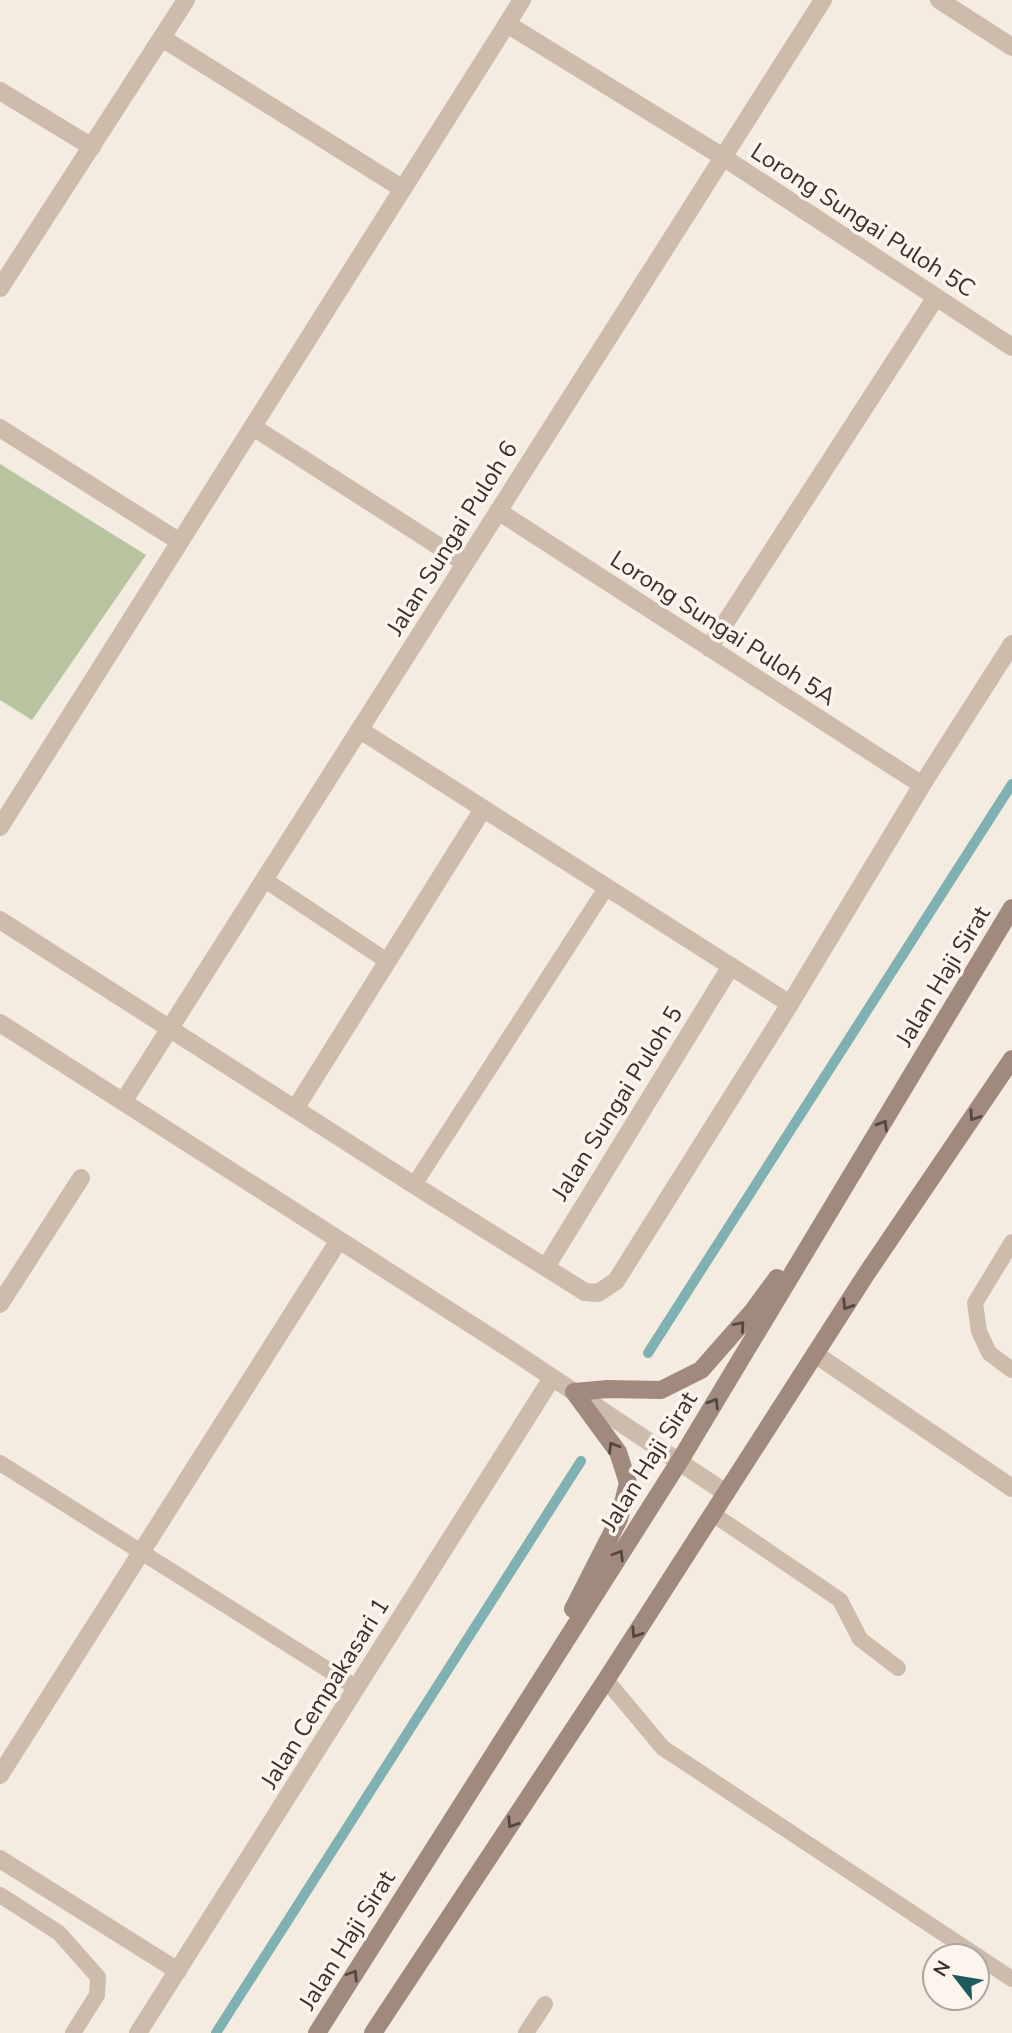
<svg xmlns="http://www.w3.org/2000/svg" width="1012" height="2033" font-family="'Nunito Sans',sans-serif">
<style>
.green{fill:#b8c4a0}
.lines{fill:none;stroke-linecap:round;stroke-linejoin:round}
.stream{stroke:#7fb0b2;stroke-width:10}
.service{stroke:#cdbbac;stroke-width:16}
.minor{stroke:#cdbbac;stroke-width:18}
.secondary{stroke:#a18a7d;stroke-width:18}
.oneway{stroke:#544640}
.labels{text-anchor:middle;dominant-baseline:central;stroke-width:7;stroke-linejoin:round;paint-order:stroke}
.street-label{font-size:24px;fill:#3b302b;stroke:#fbf5ee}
</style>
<rect width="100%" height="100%" fill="#f4ebe1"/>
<path class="green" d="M0,464L146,555L32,720L0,700Z"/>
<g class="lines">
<path class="stream" d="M648,1353L1012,784
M216,2033L581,1461"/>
<path class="service" d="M265,880L387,961
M414,1185L606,888
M1012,1242L975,1303L979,1331L989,1353L1012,1370
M0,1463L357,1688
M713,1514L840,1600L860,1639L898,1668
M606,1680L663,1748L1012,1979
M0,1895L59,1933L98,1977L97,1995L73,2033
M526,2033L545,2004"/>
<path class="minor" d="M939,0L1012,47
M507,24L723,157L1012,347
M162,38L403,189
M0,91L92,147
M0,288L186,0
M253,427L465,563
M0,428L180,542
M498,511L922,785
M709,648L936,297
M360,730L790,1004
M0,827L522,0
M0,920L414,1185L585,1292L598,1293L616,1281L790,1004L922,785L1012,644
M0,1023L511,1350L726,1493
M123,1102L823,0
M295,1109L483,809
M546,1267L731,966
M0,1304L81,1178
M815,1354L1012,1488
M0,1775L339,1240
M0,1859L178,1971
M138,2033L552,1378"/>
<path class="secondary" d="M574,1392L608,1389L661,1390L701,1370L752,1312L777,1278
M573,1609L619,1519L628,1483L618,1452L574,1392
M317,2033L679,1462L1012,908
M373,2033L606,1680L867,1273L1012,1059"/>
</g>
<defs><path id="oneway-chevron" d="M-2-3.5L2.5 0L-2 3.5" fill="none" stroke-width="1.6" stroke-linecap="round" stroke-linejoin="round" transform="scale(1.75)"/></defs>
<g class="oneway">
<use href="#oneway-chevron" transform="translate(974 1116) rotate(124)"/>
<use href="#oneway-chevron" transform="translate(883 1125) rotate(-59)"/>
<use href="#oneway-chevron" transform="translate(847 1305) rotate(123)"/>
<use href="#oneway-chevron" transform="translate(740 1326) rotate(-49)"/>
<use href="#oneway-chevron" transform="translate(714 1403) rotate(-59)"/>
<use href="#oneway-chevron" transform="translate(613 1447) rotate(-122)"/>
<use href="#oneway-chevron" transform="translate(619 1555) rotate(-58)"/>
<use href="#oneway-chevron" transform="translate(636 1633) rotate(123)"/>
<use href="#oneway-chevron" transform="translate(512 1823) rotate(123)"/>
<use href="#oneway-chevron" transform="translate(353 1975) rotate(-58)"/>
</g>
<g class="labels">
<g class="street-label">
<text transform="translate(863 220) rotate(33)">Lorong Sungai Puloh 5C</text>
<text transform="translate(452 538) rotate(-58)">Jalan Sungai Puloh 6</text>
<text transform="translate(723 628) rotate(33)">Lorong Sungai Puloh 5A</text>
<text transform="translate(943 976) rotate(-59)">Jalan Haji Sirat</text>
<text transform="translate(617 1103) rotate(-58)">Jalan Sungai Puloh 5</text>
<text transform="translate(649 1461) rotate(-58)">Jalan Haji Sirat</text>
<text transform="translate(325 1693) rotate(-58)">Jalan Cempakasari 1</text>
<text transform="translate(347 1940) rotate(-58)">Jalan Haji Sirat</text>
</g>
</g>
<g transform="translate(956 1977) rotate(301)"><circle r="33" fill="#fbf5ee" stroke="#aea6a0" stroke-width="2"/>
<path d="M0-5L12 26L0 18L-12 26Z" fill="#1f5a5e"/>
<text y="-10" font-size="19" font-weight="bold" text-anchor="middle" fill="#3b302b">N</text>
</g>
</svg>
